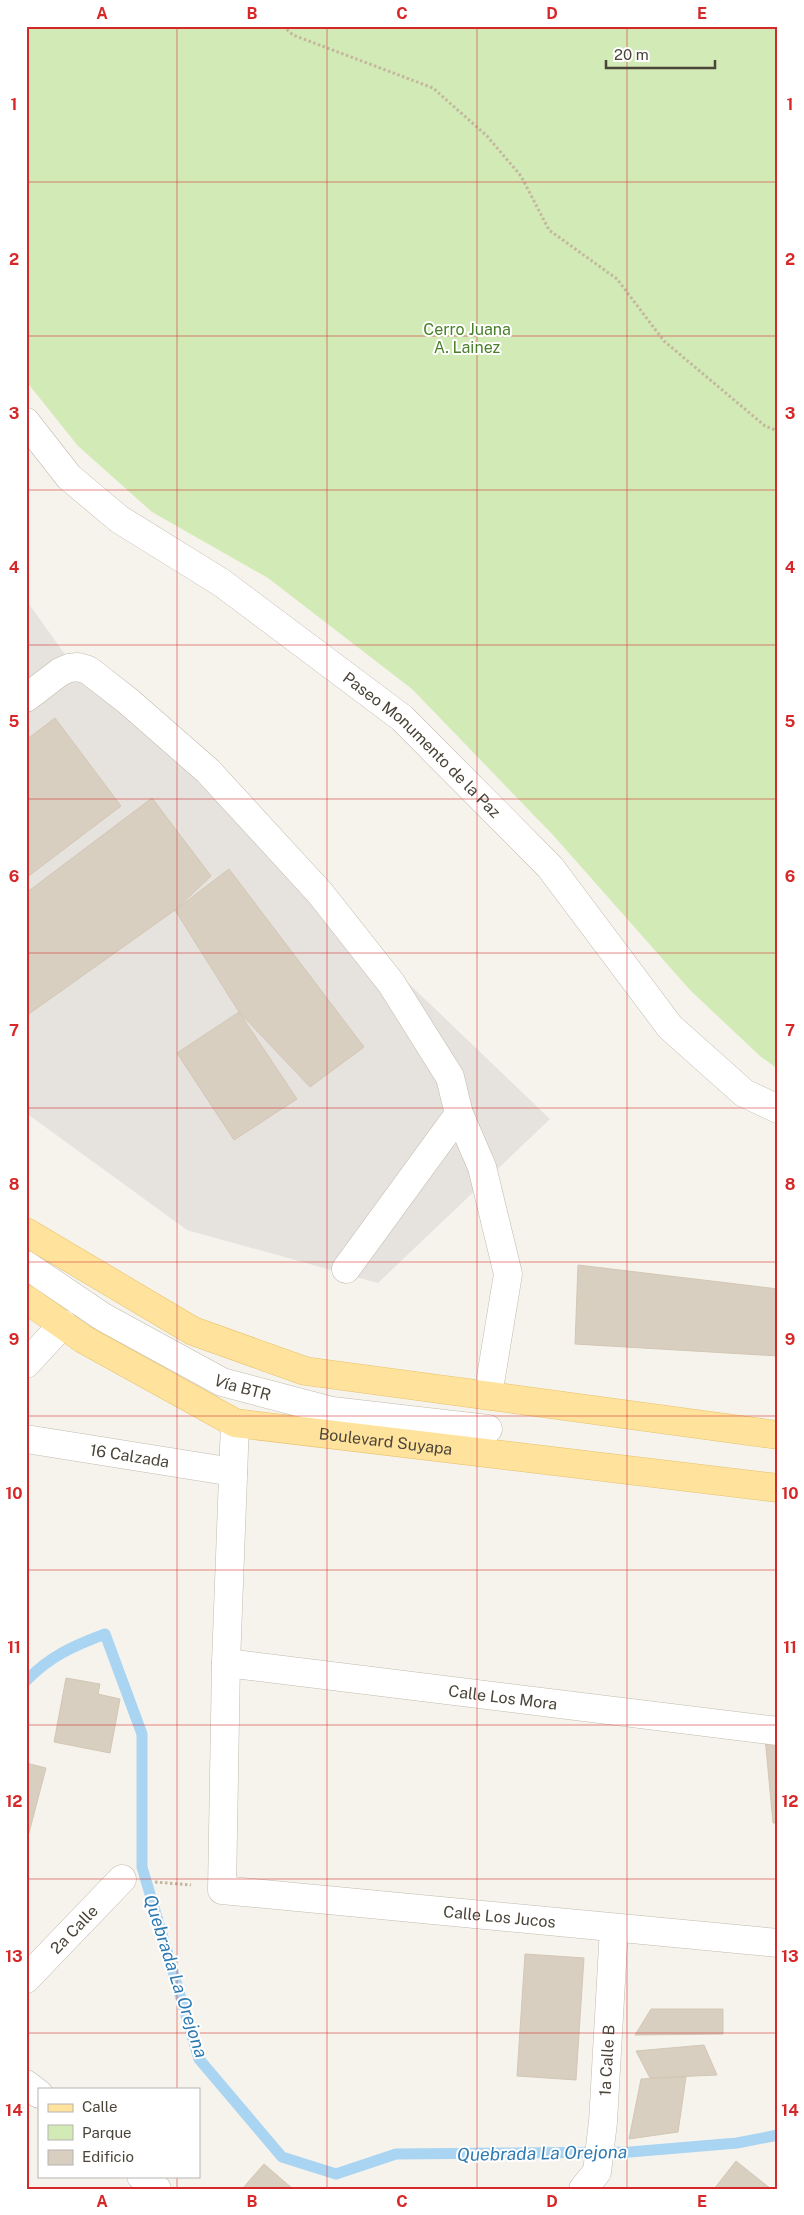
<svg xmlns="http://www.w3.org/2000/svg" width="804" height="2215" font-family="'Public Sans',sans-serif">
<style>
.industrial{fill:#e6e2dd}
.green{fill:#d2eab5}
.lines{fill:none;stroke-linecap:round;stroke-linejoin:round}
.stream{stroke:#a9d4f2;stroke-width:11}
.building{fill:#d8cfc1;stroke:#d3c7b4}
.minor-casing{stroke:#c2bbae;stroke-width:29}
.major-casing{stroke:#e6c16a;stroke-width:29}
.path{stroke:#c4b79f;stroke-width:3;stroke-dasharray:2.5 2.5;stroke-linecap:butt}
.minor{stroke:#fff;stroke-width:28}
.major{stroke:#ffe39c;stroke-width:28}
.grid{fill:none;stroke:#d62828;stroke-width:1;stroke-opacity:0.55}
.labels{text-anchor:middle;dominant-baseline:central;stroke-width:4;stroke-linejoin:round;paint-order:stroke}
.park-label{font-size:16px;fill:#4a7f2a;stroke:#fff}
.street-label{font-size:16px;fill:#4b4439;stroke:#fff}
.water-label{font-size:18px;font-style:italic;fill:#2e7ab2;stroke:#fff}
.neatline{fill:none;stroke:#d62828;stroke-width:2}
.grid-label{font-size:16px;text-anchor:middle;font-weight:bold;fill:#d62828}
</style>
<rect width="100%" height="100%" fill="#f6f3ec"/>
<path class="industrial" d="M26,600L64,653L550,1119L378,1283L187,1230L26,1113Z"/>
<path class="green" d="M26,26H778V1069L760,1056L690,990L553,835L412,689L268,578L152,512L78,446L26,381Z"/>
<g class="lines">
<path class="stream" d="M26,1681C50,1656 73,1646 105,1634L142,1734V1867L199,2059L282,2157L336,2174L396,2154L630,2152L737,2143L778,2135"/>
</g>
<path class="building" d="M55,718L121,806L26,878V740Z
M152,798L211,876L175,910L26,1016V893Z
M229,869L364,1047L310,1087L239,1012L175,910Z
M239,1012L297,1099L234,1140L177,1053Z
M578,1265L778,1289V1356L575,1344Z
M66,1678L100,1684L98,1694L120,1699L110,1753L54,1742Z
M765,1737L778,1742V1823H773Z
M26,1763L46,1768L29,1833L26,1832Z
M525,1954L584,1958L576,2080L517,2076Z
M651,2009H723V2034L635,2035Z
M704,2045L717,2075L650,2078L636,2051Z
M686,2077L678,2132L629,2139L641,2079Z
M736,2161L771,2189H714Z
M264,2164L293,2189H242Z"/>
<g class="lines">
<defs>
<g id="minor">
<path id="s1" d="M26,422L69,477L119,519L222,583L402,718L550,867L670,1027L744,1093L778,1109"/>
<path d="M26,698L60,672L69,668L78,667L88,670L96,676L128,701L208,771L320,893L391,983L450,1077L459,1114L482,1167L508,1274L488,1395"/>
<path id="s2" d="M26,1265L103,1317L222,1382L332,1411L488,1429"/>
<path d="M346,1269L459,1114"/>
<path d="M26,1364L63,1324"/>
<path id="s3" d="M235,1423L226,1663L222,1890L778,1943"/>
<path id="s4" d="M26,1439L233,1472"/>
<path id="s5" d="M226,1663L778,1731"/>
<path id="s6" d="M26,1979L122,1879"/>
<path d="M26,2084L39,2094"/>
<path d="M141,2176L157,2189"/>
<path id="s7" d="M583,2189L597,2172L603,2122L614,1928"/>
</g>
<g id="major">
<path d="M26,1232L193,1331L305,1371L778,1435"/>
<path id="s8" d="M26,1299L83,1339L235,1423L778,1488"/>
</g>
</defs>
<use href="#minor" class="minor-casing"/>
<use href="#major" class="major-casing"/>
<path class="path" d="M283,26L293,35L433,88L487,136L521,176L549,230L617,279L664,341L765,426L778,431
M155,1882L191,1885"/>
<use href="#minor" class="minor"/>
<use href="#major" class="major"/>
</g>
<path class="grid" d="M177,26V2089M327,26V2189M477,26V2189M627,26V2189M26,182H778M26,336H778M26,490H778M26,645H778M26,799H778M26,953H778M26,1108H778M26,1262H778M26,1416H778M26,1570H778M26,1725H778M26,1879H778M26,2033H778M177,2176V2189"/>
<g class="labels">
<g class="park-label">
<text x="467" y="329">Cerro Juana<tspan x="467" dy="18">A. Lainez</tspan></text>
</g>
<g class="street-label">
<text stroke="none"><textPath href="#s1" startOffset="514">Paseo Monumento de la Paz</textPath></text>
<text stroke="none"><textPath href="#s2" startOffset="250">Vía BTR</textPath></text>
<text stroke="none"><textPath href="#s8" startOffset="395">Boulevard Suyapa</textPath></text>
<text stroke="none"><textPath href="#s4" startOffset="105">16 Calzada</textPath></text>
<text stroke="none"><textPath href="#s5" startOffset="279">Calle Los Mora</textPath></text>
<text stroke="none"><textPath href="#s3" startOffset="746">Calle Los Jucos</textPath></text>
<text stroke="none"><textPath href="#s6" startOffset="69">2a Calle</textPath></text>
<text stroke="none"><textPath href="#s7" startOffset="134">1a Calle B</textPath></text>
</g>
<g class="water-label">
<text transform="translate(176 1976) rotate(72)">Quebrada La Orejona</text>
<text transform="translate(542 2153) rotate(-1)">Quebrada La Orejona</text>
</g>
</g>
<rect width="804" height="2215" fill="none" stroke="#ffffff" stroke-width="55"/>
<rect x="38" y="2088" width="162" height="90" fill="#ffffff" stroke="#b7b4b0"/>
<rect x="48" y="2104" width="25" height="8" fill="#ffe39c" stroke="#b7b4b0"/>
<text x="82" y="2112" font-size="15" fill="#4b4439">Calle</text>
<rect x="48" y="2125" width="25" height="15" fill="#d2eab5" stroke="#b7b4b0"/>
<text x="82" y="2138" font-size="15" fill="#4b4439">Parque</text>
<rect x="48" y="2150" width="25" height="15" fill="#d8cfc1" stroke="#b7b4b0"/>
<text x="82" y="2162" font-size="15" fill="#4b4439">Edificio</text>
<path d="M606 60v8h109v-8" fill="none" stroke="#4b4439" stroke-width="2.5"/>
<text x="614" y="60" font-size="15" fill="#4b4439" stroke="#ffffff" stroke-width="4" paint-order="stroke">20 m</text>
<rect x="28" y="28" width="748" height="2160" class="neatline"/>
<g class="grid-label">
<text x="102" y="19">A</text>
<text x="252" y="19">B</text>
<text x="402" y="19">C</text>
<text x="552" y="19">D</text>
<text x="702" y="19">E</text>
<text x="14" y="110">1</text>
<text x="790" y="110">1</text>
<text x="14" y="265">2</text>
<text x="790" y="265">2</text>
<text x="14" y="419">3</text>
<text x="790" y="419">3</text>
<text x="14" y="573">4</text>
<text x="790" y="573">4</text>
<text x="14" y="727">5</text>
<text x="790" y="727">5</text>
<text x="14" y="882">6</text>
<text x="790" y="882">6</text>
<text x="14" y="1036">7</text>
<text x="790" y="1036">7</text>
<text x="14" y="1190">8</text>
<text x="790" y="1190">8</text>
<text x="14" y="1345">9</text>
<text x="790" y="1345">9</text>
<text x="14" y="1499">10</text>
<text x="790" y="1499">10</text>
<text x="14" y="1653">11</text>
<text x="790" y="1653">11</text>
<text x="14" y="1807">12</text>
<text x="790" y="1807">12</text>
<text x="14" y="1962">13</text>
<text x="790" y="1962">13</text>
<text x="14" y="2116">14</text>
<text x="790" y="2116">14</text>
<text x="102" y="2207">A</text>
<text x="252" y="2207">B</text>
<text x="402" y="2207">C</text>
<text x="552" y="2207">D</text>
<text x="702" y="2207">E</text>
</g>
</svg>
